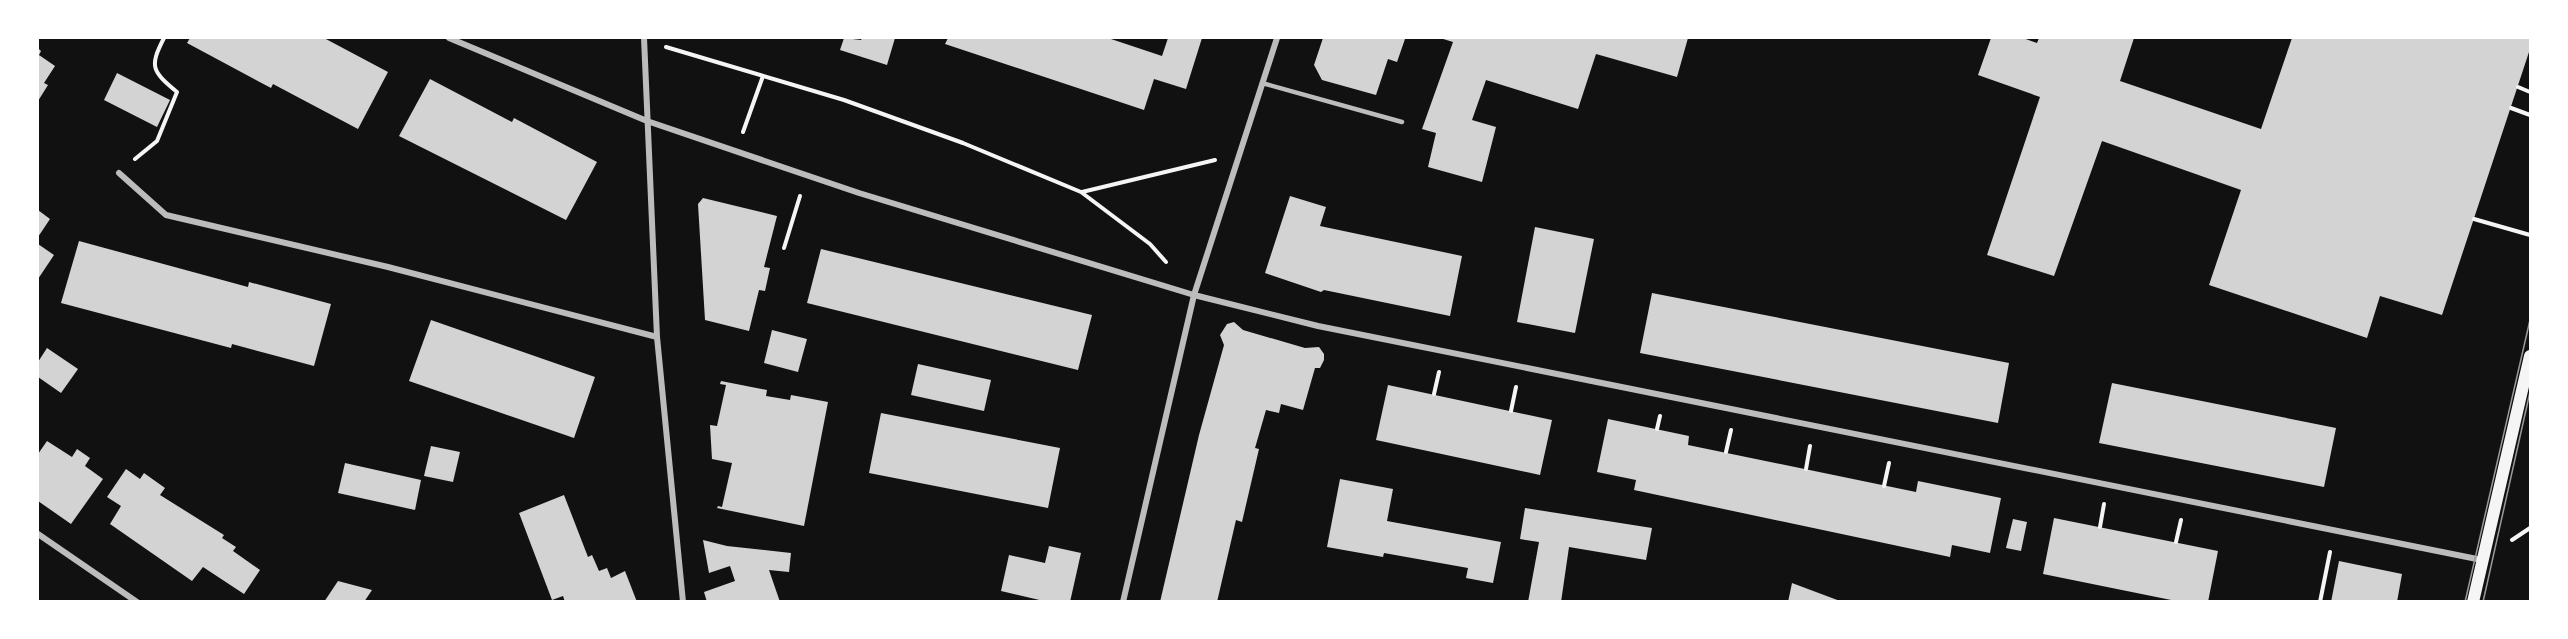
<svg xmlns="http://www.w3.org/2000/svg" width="2568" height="639" font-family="'Source Sans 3',sans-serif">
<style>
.building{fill:#d3d3d3}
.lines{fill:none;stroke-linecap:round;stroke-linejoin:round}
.path{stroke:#f5f5f5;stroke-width:4}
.service{stroke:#bcbcbc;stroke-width:4.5}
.minor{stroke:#bcbcbc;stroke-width:6}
.secondary{stroke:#f5f5f5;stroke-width:12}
.tram{stroke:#9a9a9a;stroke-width:1.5}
</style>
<rect width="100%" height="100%" fill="#111"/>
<path class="building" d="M190,38H324L388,72L358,129L273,84L271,88L187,43Z
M844,38L861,40L862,38H895L887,65L840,50Z
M948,38H1108L1162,56L1168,38H1202L1186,89L1154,79L1144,110L945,44Z
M1323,38H1402L1405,39L1397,62L1388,59L1376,95L1322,80L1314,65Z
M1440,38H1688L1677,77L1596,54L1578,109L1486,80L1472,120L1496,127L1482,182L1428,167L1436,133L1422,129L1453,42Z
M1991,38H2023L2037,43L2039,38H2134L2120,81L2261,129L2292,38H2530V49L2442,315L2380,296L2367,338L2209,285L2241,190L2102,141L2054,276L1987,255L2040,97L1978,75Z
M38,48L41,51L39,55L55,66L44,83L48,85L38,101Z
M117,73L170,100L157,127L104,100Z
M430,79L512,122L514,118L597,162L566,220L399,136Z
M1290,196L1326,207L1320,226L1462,256L1450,316L1324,290L1321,292L1265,273Z
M703,198L777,216L764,267L770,268L765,291L759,290L749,331L705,320L698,204Z
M38,210L50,219L38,237Z
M1535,227L1594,239L1575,333L1517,322Z
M79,241L248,287L249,282L331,304L314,366L232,344L231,348L61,303Z
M38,244L54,255L38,279Z
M821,249L1092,315L1078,370L807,303Z
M1652,293L2009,363L1998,423L1640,353Z
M431,320L595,377L574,438L409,381Z
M1234,322L1243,330L1305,348L1319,347L1324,354V360L1320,368H1315L1303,410L1281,404L1279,413L1266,410L1255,448L1259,449L1242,522L1236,520L1217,602H1160L1199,435L1224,345L1220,335L1227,324Z
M772,330L807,339L798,372L764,363Z
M47,348L78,369L61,393L38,377V362Z
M918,364L991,380L984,411L911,395Z
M721,381L767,390L766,396L790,400L791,395L828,402L804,526L717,508L718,506L722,507L732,463L712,459L710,425L717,426L726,385L720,384Z
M2112,383L2336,428L2324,487L2099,443Z
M1388,385L1552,420L1540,475L1376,440Z
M881,413L1060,448L1048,508L869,473Z
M1608,419L1689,436L1688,445L1916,492L1918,481L2001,498L1990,553L1952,545L1950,557L1634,490L1636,480L1597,472Z
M47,441L72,457L77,449L90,458L85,466L103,479L71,524L38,501V454Z
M431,446L460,452L453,482L424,476Z
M345,463L421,480L415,510L338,493Z
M126,469L140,479L144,473L165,488L160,495L224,535L222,538L236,547L233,551L260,570L244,594L203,567L192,581L110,524L121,506L107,497Z
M1340,479L1393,489L1387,521L1501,542L1493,583L1466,578L1468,568L1384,553L1383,557L1327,547Z
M564,495L588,557L592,555L599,571L607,568L611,578L625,571L637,602H565L563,596L552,600L519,513Z
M1525,508L1652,528L1646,560L1569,547L1561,602H1528L1539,542L1520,539Z
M2054,518L2218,551L2208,602H2181L2043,574Z
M2013,519L2027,522L2021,551L2006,548Z
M703,540L727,546L791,553L789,572L769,570L780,602H707L704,592L735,581L730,566L709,573Z
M1049,546L1081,553L1070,602H1048L1001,591L1009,555L1045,563Z
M2339,561L2402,574L2397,602H2331Z
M338,581L372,590L364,602H324Z
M1792,583L1840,601V602H1788Z"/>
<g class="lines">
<path class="path" d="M666,47L844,100L963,143L1081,192L1150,244L1166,262
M2518,87L2530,92
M2511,108L2530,115
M743,132L763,76
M135,159L157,141L177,92C152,71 149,67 164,38
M1082,192L1215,160
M2474,219L2530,235
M784,248L800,196
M1434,394L1439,372
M1511,411L1516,387
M1657,429L1660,416
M1726,452L1731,430
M1806,469L1810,446
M1884,486L1889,463
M2100,527L2104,504
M2512,540L2530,528
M2176,542L2181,520
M2320,602L2330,552"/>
<path class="service" d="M1262,83L1402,122"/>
<path class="minor" d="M449,38L647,121L859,193L1194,295L1318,326L2482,560
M644,38L657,337L683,602
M119,173L166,215L388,267L657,337
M38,534L137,602
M1123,602L1194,295L1277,38"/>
<path class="secondary" d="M2473,602L2530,356"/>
<path class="tram" d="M2465,602L2530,320
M2483,602L2530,392"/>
</g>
<rect width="2568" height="639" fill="none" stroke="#ffffff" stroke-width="78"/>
</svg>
